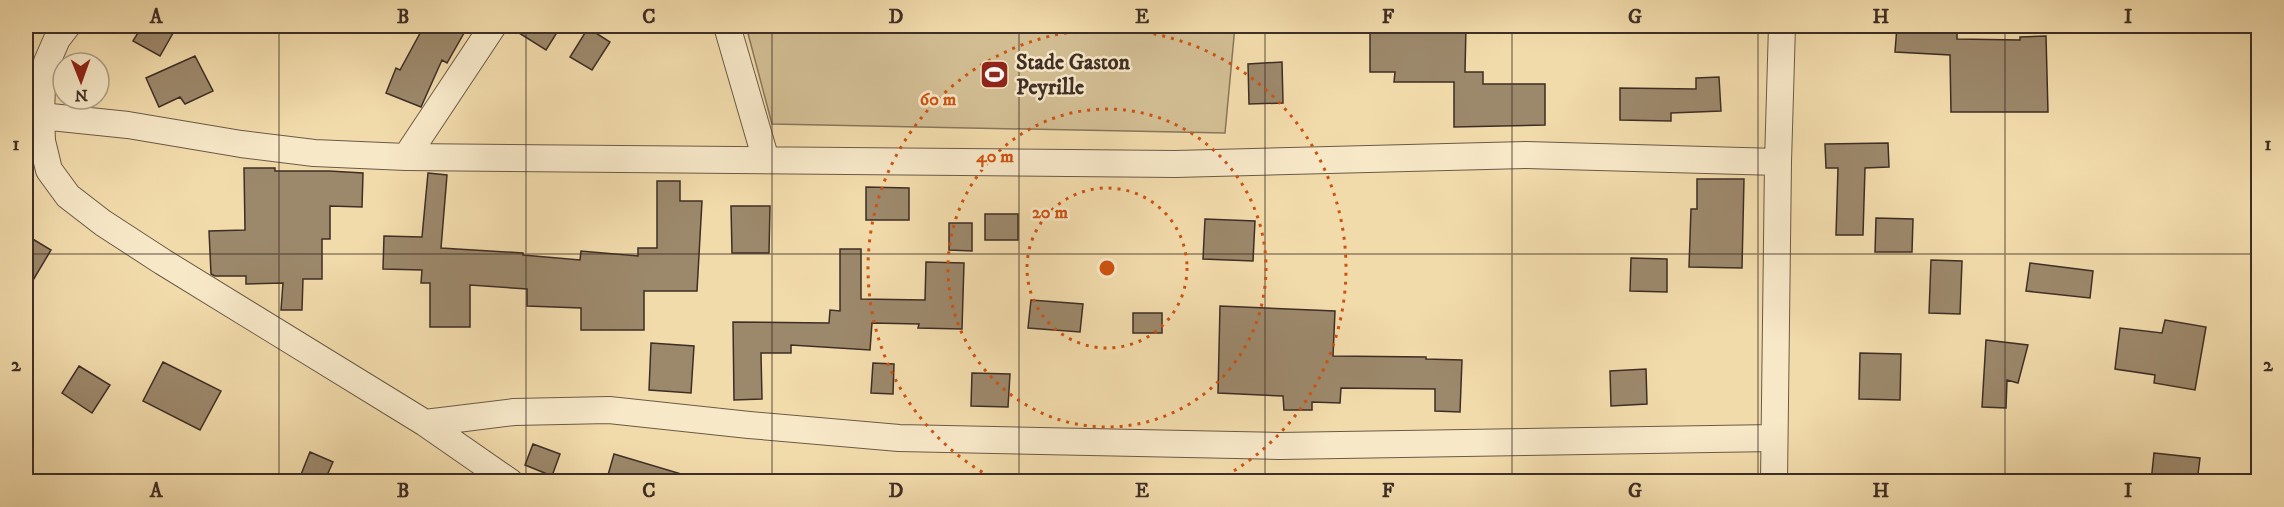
<svg xmlns="http://www.w3.org/2000/svg" width="2284" height="507" font-family="'IM FELL DW Pica',serif">
<style>
.pitch{fill:#d3be94;stroke:#88765d;stroke-width:1.5}
.building{fill:#9c886b;stroke:#3e2e26;stroke-width:1.5}
.lines{fill:none;stroke-linecap:round;stroke-linejoin:round}
.street-casing{stroke:#6b5947;stroke-width:28}
.street{stroke:#f7e8c8;stroke-width:26}
.grid{fill:none;stroke:#3e2e26;stroke-width:1.5;stroke-opacity:0.55}
.ring{fill:none;stroke:#ce5310;stroke-width:3;stroke-dasharray:3 6}
.labels{text-anchor:middle;dominant-baseline:central;stroke-width:5;stroke-linejoin:round;paint-order:stroke}
.poi-label{font-size:22px;font-weight:bold;fill:#3e2e26;stroke:#f7e8c8;text-anchor:start}
.centre{fill:#ce5310;stroke:#f7e8c8;stroke-width:3}
.ring-label{font-size:18px;text-anchor:middle;font-weight:bold;fill:#ce5310;stroke:#f7e8c8;stroke-width:5;stroke-linejoin:round;paint-order:stroke}
.neatline{fill:none;stroke:#3e2e26;stroke-width:2}
.grid-label{font-size:20px;text-anchor:middle;font-weight:bold;fill:#3e2e26}
</style>
<rect width="100%" height="100%" fill="#f2dbab"/>
<filter id="stains"><feTurbulence type="fractalNoise" baseFrequency=".00333" numOctaves="4"/><feColorMatrix values="0 0 0 0 .2 0 0 0 0 .09 0 0 0 0 .02 0 0 0 .5 -.17"/></filter>
<radialGradient id="worn" r=".72"><stop offset=".6" stop-color="#630" stop-opacity="0"/><stop offset="1" stop-color="#630" stop-opacity=".3"/></radialGradient>
<path class="pitch" d="M746,26H1235L1225,133L772,124Z"/>
<path class="building" d="M142,26H177L160,56L133,41Z
M424,26H468L447,63L442,60L421,107L386,93L396,68L400,70Z
M508,26H561L546,50Z
M1395,26H1466L1465,72H1483V84H1545V125L1454,127V82H1394L1395,72H1370V28H1395Z
M1897,26H1957V39L2020,40V37L2046,36L2048,112H1951L1950,55L1895,52Z
M588,28L610,42L592,70L570,57Z
M195,56L213,91L185,104L180,97L159,107L146,78Z
M1282,62L1283,103L1249,104L1248,64Z
M1719,77L1721,111L1671,113V121L1620,120V88L1696,89V78Z
M1888,143L1889,167L1865,168L1863,235H1836L1838,168H1826L1825,144Z
M244,168H275V171H329L363,173L362,207L330,206V239H322V279H303L302,310H281L283,283L246,284V276H215L211,274L209,231L245,230Z
M428,173L447,175L441,248L523,253V255L580,260L581,251L638,256V248H657V181H680V201H702L697,291H644V330H581V308L527,306V289L470,285V327H430V283H421L422,270L383,269L384,236L422,237Z
M1697,179H1744L1742,268L1689,267L1691,209H1697Z
M866,187L909,188V220H866Z
M731,206H770L769,253H732Z
M985,214H1018V240H985Z
M1876,218L1913,219L1912,252H1875Z
M1205,219L1255,221L1253,261L1203,259Z
M949,223H972V251L949,250Z
M26,235L51,250L26,292Z
M840,249H861V299L925,300L926,262L964,263L962,329L918,328L919,324L872,323L870,350L791,345V353H761L762,399L734,400L733,322L829,323L830,310L840,311Z
M1631,258L1667,259V292L1630,291Z
M1931,260L1962,261L1960,314L1929,313Z
M2030,263L2093,271L2090,298L2026,291Z
M1031,300L1083,304L1080,332L1028,328Z
M1220,306L1335,311L1333,356L1426,357V359L1462,360L1460,412L1435,411V389L1341,388L1340,403L1312,402V410H1284L1283,396L1218,393Z
M1133,313H1162V333H1133Z
M2165,320L2206,327L2195,390L2154,383L2155,375L2115,369L2120,328L2162,333Z
M1986,340L2028,345L2018,383L2007,380L2006,408L1982,407Z
M651,343L694,346L691,393L649,390Z
M1860,353L1901,354L1900,400L1859,399Z
M163,362L221,391L200,430L143,401Z
M873,363L894,364L893,394L871,393Z
M79,366L110,385L92,413L62,393Z
M1646,369L1647,404L1611,406L1610,371Z
M972,373L1010,374L1008,407L971,406Z
M533,444L560,454L552,476L525,465Z
M310,452L333,462L324,482H298Z
M2154,453L2200,458L2197,482H2151Z
M614,454L688,476V482H606Z"/>
<g class="lines">
<defs>
<path id="street" d="M67,26L57,39L47,62L42,84L41,116L42,141L49,170L68,196L103,223L163,262L425,423L510,482
M727,26L766,160
M41,116L128,125L241,144L314,153L406,157L1175,164L1526,155L1778,162
M406,157L493,26
M425,423L514,412L609,410L749,425L899,438L1279,446L1774,438
M1774,482L1778,162L1782,26"/>
</defs>
<use href="#street" class="street-casing"/>
<use href="#street" class="street"/>
</g>
<path class="grid" d="M279,26V482M526,26V482M772,26V482M1019,26V482M1265,26V482M1512,26V482M1758,26V482M2005,26V482M26,254H2258"/>
<g class="ring">
<circle cx="1107" cy="268" r="80"/>
<circle cx="1107" cy="268" r="159"/>
<path d="M998 481A239 239 0 1 1 1216 481"/>
</g>
<defs>
<symbol id="stadium-square" viewBox="-11 -11 22 22"><rect x="-9" y="-9" width="18" height="18" rx="4" fill="#8f2418" stroke="#f7e8c8"/><path d="M0-5a6.5 5 0 1 0 0 10a6.5 5 0 1 0 0-10ZM-3.5-1.8h7v3.6h-7Z" fill="#fff"/></symbol>
</defs>
<g fill-rule="evenodd">
<use href="#stadium-square" x="978" y="58" width="33" height="33"/>
</g>
<g class="labels">
<g class="poi-label">
<text x="1016" y="62">Stade Gaston<tspan x="1016" dy="25">Peyrille</tspan></text>
</g>
</g>
<circle cx="1107" cy="268" r="9" class="centre"/>
<g class="ring-label">
<text x="938" y="105">60 m</text>
<text x="995" y="162">40 m</text>
<text x="1050" y="218">20 m</text>
</g>
<rect width="2284" height="507" fill="none" stroke="#f2dbab" stroke-width="66"/>
<g transform="translate(81 81) rotate(179)"><circle r="28" fill="#f7e8c8" stroke="#ad9e87" stroke-width="1.5"/>
<path d="M0-4.5L10 22L0 15L-10 22Z" fill="#8f2418"/>
<text y="-9" font-size="16" font-weight="bold" text-anchor="middle" fill="#3e2e26">N</text>
</g>
<rect x="33" y="33" width="2218" height="441" class="neatline"/>
<g class="grid-label">
<text x="156" y="23">A</text>
<text x="403" y="23">B</text>
<text x="649" y="23">C</text>
<text x="896" y="23">D</text>
<text x="1142" y="23">E</text>
<text x="1388" y="23">F</text>
<text x="1635" y="23">G</text>
<text x="1881" y="23">H</text>
<text x="2128" y="23">I</text>
<text x="16" y="150">1</text>
<text x="2268" y="150">1</text>
<text x="16" y="371">2</text>
<text x="2268" y="371">2</text>
<text x="156" y="497">A</text>
<text x="403" y="497">B</text>
<text x="649" y="497">C</text>
<text x="896" y="497">D</text>
<text x="1142" y="497">E</text>
<text x="1388" y="497">F</text>
<text x="1635" y="497">G</text>
<text x="1881" y="497">H</text>
<text x="2128" y="497">I</text>
</g>
<rect width="100%" height="100%" filter="url(#stains)"/>
<rect width="100%" height="100%" fill="url(#worn)"/>
</svg>
